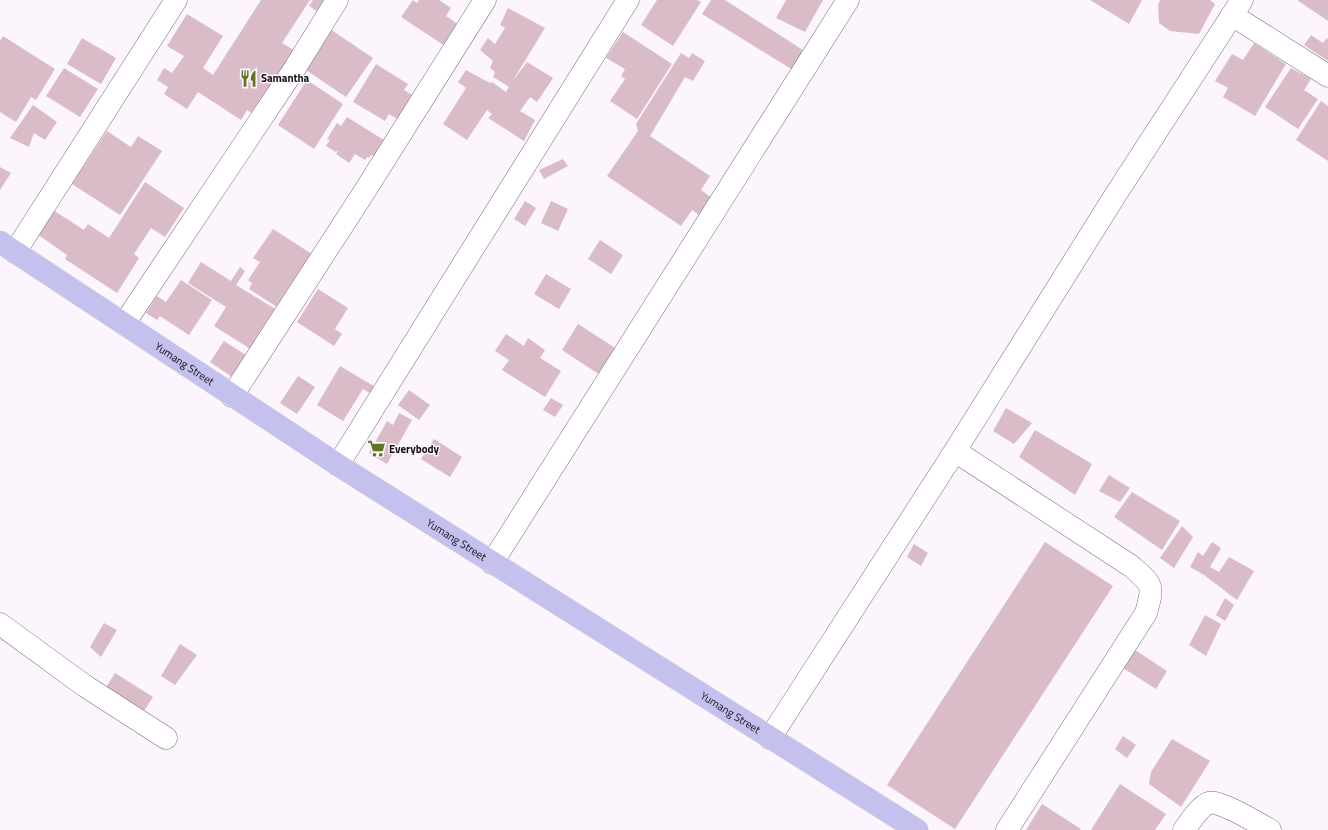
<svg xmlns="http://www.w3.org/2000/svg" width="1328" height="830" font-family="'Titillium Web',sans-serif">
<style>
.building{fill:#d9bcc7}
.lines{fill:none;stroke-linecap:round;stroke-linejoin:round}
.minor-casing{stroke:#7c6c81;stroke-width:23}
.major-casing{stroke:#d5d3d5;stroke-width:23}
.minor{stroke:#fff;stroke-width:22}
.major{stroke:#c4c1ee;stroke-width:22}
.labels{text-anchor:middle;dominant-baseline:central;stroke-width:3;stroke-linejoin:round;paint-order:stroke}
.poi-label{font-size:11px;font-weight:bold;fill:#130d15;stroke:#fcf5fe;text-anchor:start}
.street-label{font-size:11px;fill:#130d15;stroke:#fcf5fe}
</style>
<rect width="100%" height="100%" fill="#fcf5fe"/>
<path class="building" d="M261,0H310L282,43L294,50L253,114L247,110L241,120L198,92L187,109L164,94L168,87L157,80L164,68L172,73L184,56L167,46L187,14L223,36L203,68L213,75Z
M313,0H326L318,12L309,6Z
M413,0L417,3L419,0H439L451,8L446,16L459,25L445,46L401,17Z
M657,0H697L701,2L673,46L641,25Z
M711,0H725L806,52L793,70L702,14Z
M786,0H823L805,32L776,18Z
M1090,0H1142L1129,24Z
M1160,0H1210L1215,4L1199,34L1170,31L1159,23L1158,5Z
M1297,0H1328V21Z
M508,8L545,28L512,82L527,62L553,78L537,102L530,97L520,111L535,120L524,141L488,118L492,114L487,110L467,140L443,124L466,88L458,82L466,70L490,83L492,82L506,92L509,87L493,77L495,72L490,68L493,61L480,50L488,38L495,44L505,28L500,25Z
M330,29L373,58L346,97L303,68Z
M623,32L672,64L637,119L610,101L625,79L621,76L625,69L606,58Z
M1311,35L1323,43L1327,38L1328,39V61L1304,45Z
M3,36L55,69L36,100L31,97L16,122L0,112V41Z
M82,38L116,58L101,84L67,64Z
M1254,43L1286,64L1255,116L1223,97L1228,88L1215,81L1232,54L1243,60Z
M681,53L689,58L692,53L705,61L693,81L685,77L650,136L710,176L701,190L719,203L706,220L692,210L681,226L607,176L638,131L636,124Z
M376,64L408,84L404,90L415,97L401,121L389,114L385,121L353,102Z
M64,68L98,89L80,117L46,96Z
M1291,68L1311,79L1304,90L1318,99L1298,129L1265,107Z
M307,80L343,104L314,149L278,125Z
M1321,101L1328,106V161L1296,140Z
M33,105L57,122L45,140L34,133L29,147L10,138Z
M347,117L387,142L374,156L371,155L369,158L367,157L365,160L355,154L349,163L336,154L338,151H337L336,152L326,146L330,140L327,139L337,123L341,126Z
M107,131L131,147L138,136L162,151L120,215L72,184Z
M563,159L568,166L544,179L539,170Z
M0,167L11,173L0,190Z
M145,182L184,208L165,237L151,228L134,254L139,258L117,293L65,259L67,255L37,234L53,210L84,230L88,224L109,238Z
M525,201L536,208L525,226L514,219Z
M551,201L568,209L558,231L541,223Z
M273,229L315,256L280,309L249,289L252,283L248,280L260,262L253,258Z
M600,240L623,255L611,274L588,259Z
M201,262L231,281L240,267L245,271L236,285L277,310L252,350L214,326L226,307L188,283Z
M546,274L571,289L559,309L534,294Z
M181,280L212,300L189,335L160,316L157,320L146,313L157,296L166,302Z
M318,289L348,308L335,329L342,334L334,346L297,322Z
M578,324L620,351L603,377L562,350Z
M506,334L524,346L528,338L545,350L540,358L561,371L545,397L502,370L509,360L495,351Z
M224,341L252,359L238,381L210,362Z
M340,366L377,388L373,395L363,389L343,421L317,405Z
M298,376L315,387L297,414L280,403Z
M409,390L430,405L419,420L398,405Z
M551,398L563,405L555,417L543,410Z
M1006,408L1032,423L1014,444L993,431Z
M399,413L412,420L387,464L369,453L387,421L393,425Z
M1035,430L1092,464L1075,495L1019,457Z
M434,439L462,457L450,477L421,459Z
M1109,475L1130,488L1120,502L1099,491Z
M1132,492L1180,521L1162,550L1114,517Z
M1182,526L1193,537L1174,568L1160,558Z
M1045,542L1113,586L955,829L887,785Z
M1212,542L1221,548L1210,567L1219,572L1229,557L1254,571L1237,600L1204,575L1190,567L1198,552L1203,556Z
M914,544L928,553L921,566L907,557Z
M1225,598L1234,605L1225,621L1216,615Z
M1205,615L1221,624L1206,656L1189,645Z
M104,623L117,630L101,657L90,647Z
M180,644L197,655L175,685L161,676Z
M1132,648L1167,671L1156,689L1120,666Z
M115,673L153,697L140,717L103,692Z
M1123,736L1136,745L1127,758L1115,749Z
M1172,739L1210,761L1181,807L1149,784L1151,772Z
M1120,784L1166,814L1155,830H1091Z
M1042,804L1081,829L1080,830H1026Z"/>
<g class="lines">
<defs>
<path id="minor" d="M1232,15L1328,76
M15,252L176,0
M124,324L295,68L337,0
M232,396L361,197L485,0
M955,451L1131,566C1153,585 1154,585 1146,613L1007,830
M338,465L628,0
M492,563L848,0
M0,624L85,686L166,738
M770,738L955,451L1116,194L1242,0
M1184,830C1189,823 1200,806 1209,803C1218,799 1259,824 1270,830"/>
<g id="major">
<path id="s1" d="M0,242L338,465L917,830"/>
</g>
</defs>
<use href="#minor" class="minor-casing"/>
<use href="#major" class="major-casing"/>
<use href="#minor" class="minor"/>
<use href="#major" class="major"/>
</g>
<defs>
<symbol id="restaurant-bare" viewBox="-9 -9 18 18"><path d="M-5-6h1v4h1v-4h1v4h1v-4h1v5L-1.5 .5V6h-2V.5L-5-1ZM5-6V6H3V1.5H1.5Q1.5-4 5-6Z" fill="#617625" stroke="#fcf5fe" stroke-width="2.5" paint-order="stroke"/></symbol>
<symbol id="supermarket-bare" viewBox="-9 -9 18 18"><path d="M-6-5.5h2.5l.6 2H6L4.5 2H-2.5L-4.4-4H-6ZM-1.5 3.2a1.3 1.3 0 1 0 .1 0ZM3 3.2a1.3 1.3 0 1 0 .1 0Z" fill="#617625" stroke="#fcf5fe" stroke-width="2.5" paint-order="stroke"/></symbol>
</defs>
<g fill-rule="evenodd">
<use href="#restaurant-bare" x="236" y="66" width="25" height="25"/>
<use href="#supermarket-bare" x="364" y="436" width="25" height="25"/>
</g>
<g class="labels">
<g class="poi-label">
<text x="261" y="78">Samantha</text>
<text x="389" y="449">Everybody</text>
</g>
<g class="street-label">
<text stroke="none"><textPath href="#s1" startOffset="221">Yumang Street</textPath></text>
<text stroke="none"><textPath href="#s1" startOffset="545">Yumang Street</textPath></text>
<text stroke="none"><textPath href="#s1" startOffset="869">Yumang Street</textPath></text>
</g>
</g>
</svg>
